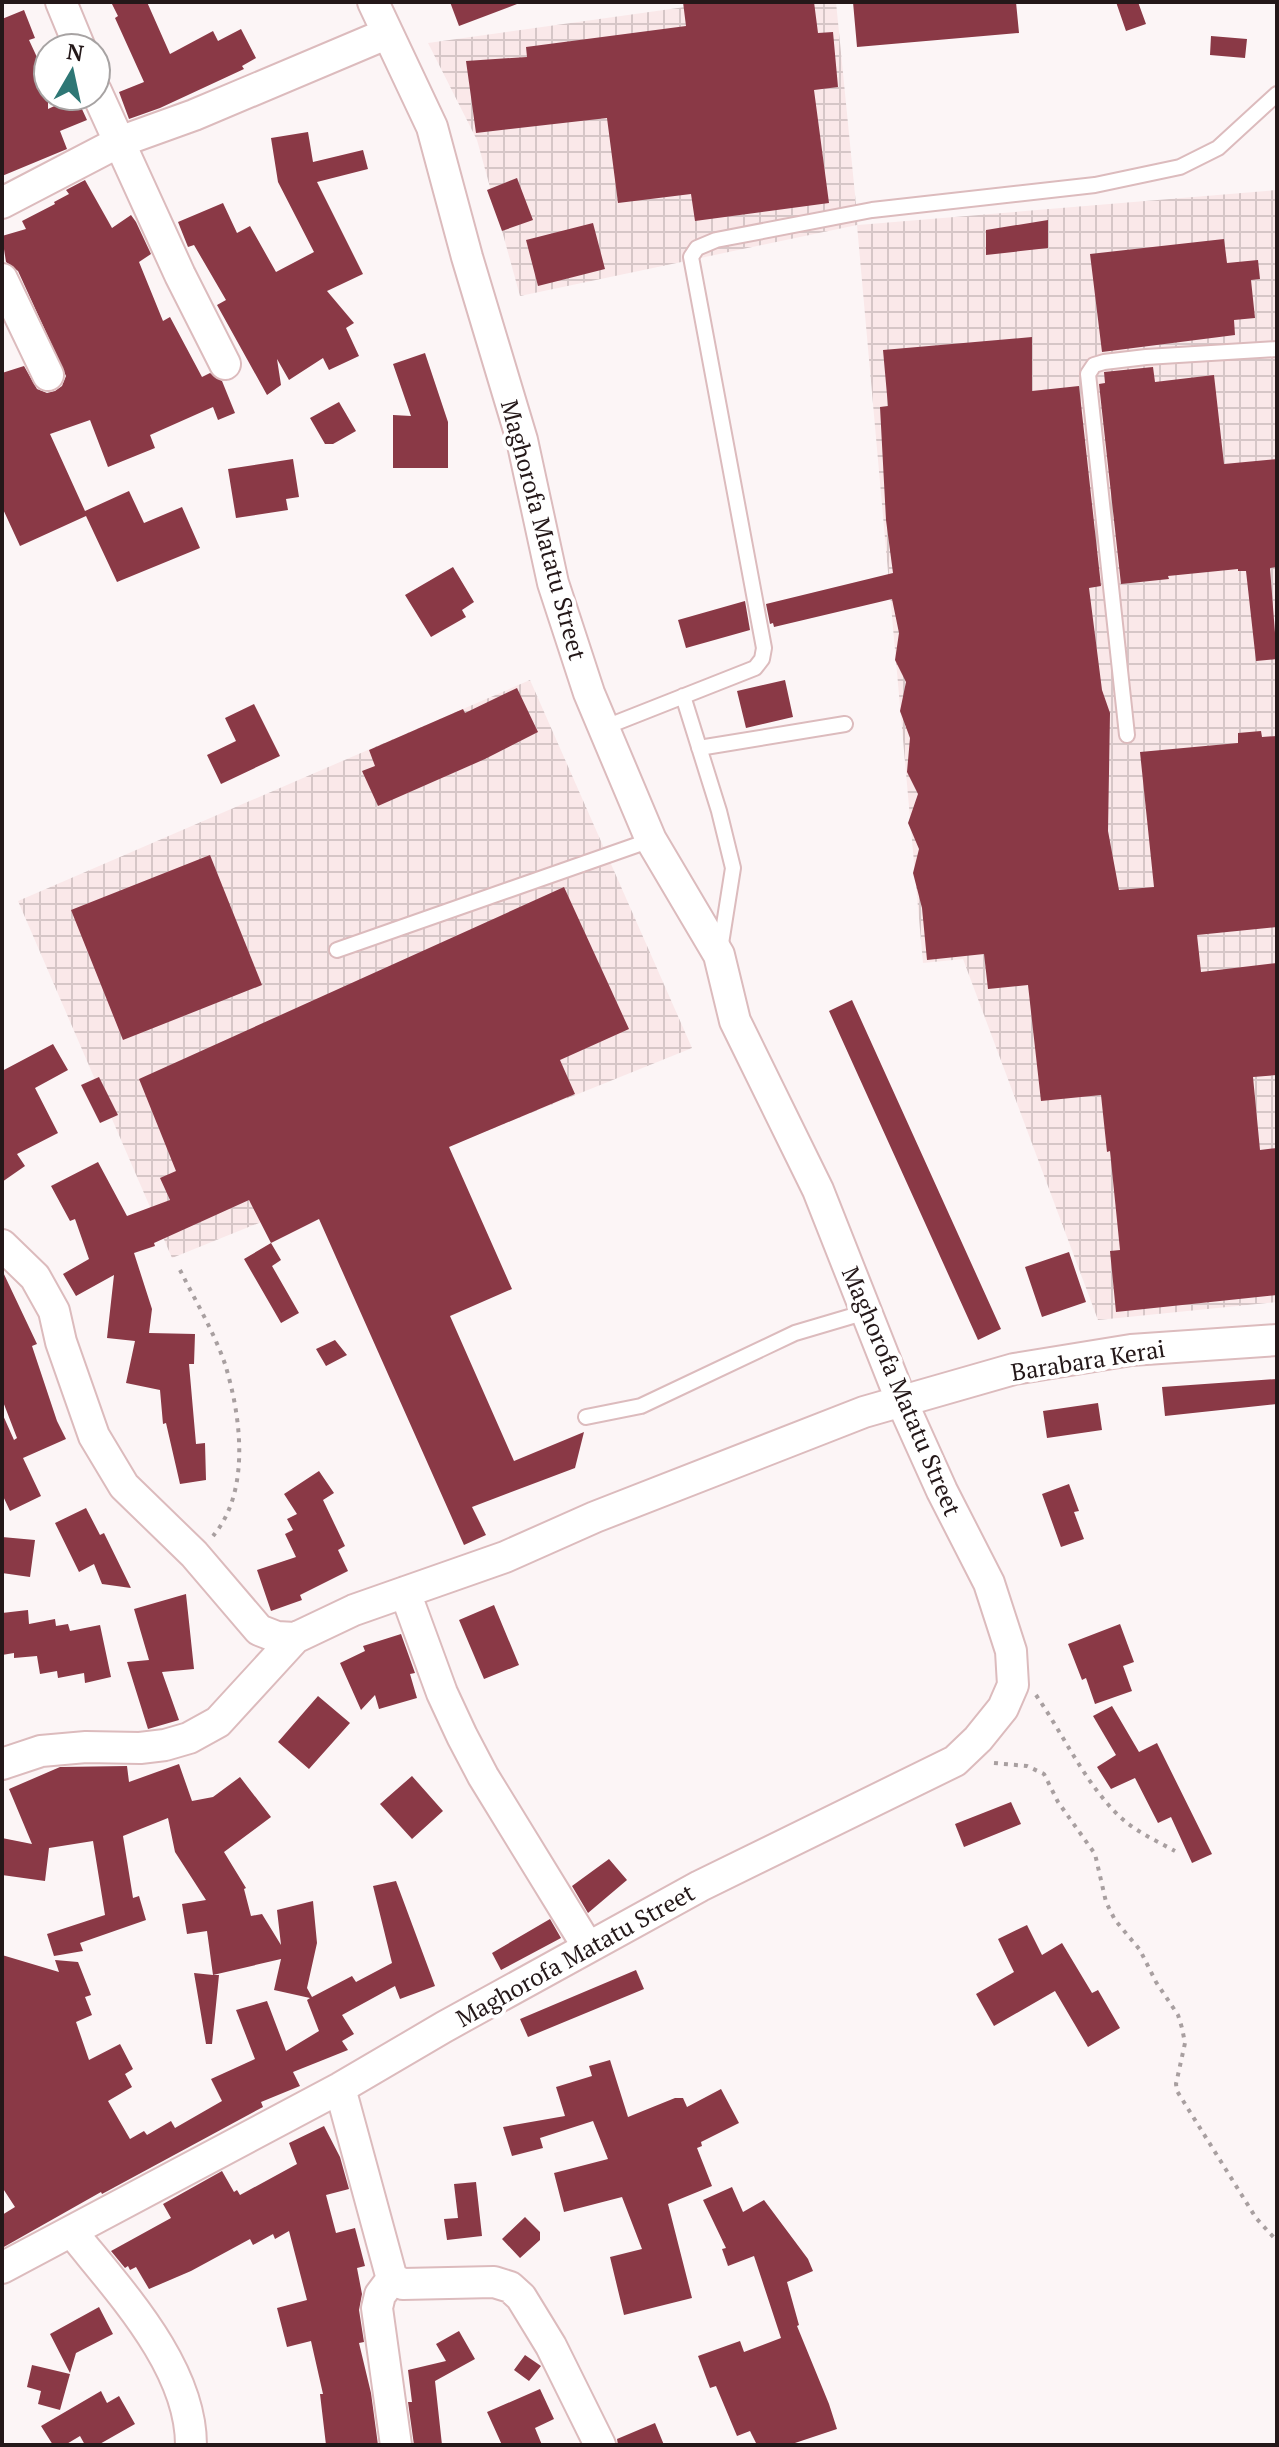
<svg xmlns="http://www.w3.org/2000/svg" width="1279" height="2447" font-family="'PT Serif',serif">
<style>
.industrial{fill:url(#industrial-grid)}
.building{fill:#8a3946}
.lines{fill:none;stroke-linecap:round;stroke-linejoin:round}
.lane-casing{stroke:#dcbbbd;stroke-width:18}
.street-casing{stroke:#dcbbbd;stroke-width:34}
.path{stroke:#a89fa0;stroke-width:4;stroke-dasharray:4 6;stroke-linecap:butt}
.lane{stroke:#fff;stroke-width:14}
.street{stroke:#fff;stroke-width:30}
.labels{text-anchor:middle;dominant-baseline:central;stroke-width:8;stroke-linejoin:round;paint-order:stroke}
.street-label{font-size:24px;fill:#241819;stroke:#fff}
</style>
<defs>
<pattern id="industrial-grid" width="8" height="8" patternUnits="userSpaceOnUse" patternTransform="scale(2)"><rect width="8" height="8" fill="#fae8e9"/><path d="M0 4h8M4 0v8" fill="none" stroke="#d6c6c7"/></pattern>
</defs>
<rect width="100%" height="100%" fill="#fcf5f6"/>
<path class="industrial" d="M721,2H836L858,225L1277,190V1302L1098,1320L963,959L923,963L857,225L520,296L477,140L428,43Z
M530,680L692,1048L172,1258L18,901Z"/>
<path class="building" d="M111,2H147L170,54L213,31L218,41L241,29L256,58L242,66L244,69L160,108L129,119L119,92L144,82L115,18L118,16Z
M450,2H516L517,4L459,26Z
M683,2H814L818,33L833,32L838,87L814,90L829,203L695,221L691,194L618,203L607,118L476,133L466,61L527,57L526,47L686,26Z
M853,2H1016L1019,33L857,47Z
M1116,2H1138L1146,24L1126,31Z
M24,10L35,38L29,40L48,81V109L76,96L87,120L60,131L67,149L2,176V19Z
M1211,36L1247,39L1245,58L1210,55Z
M308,132L313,162L363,150L368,169L317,182L363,274L327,291L354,323L346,328L359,356L329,370L323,358L289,380L277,359L281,385L267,395L217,305L226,300L194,245L188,247L178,222L223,203L237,233L250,226L276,272L314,252L278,182L271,138Z
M517,178L533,220L502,231L487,190Z
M85,180L112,228L131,215L136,222L151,254L139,262L163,321L170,317L202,377L210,373L222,381L235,413L218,420L213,407L150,435L155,448L108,467L90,420L50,434L85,511L129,491L144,523L182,507L200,548L117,582L86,516L20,546L2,507V373L24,366L37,389L47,393L55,391L62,386L66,376L18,271L6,262L2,236L26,229L22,221L55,204L54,202L69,194L66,190Z
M1048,220V248L986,255V230Z
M593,223L605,269L538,286L526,240Z
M1224,239L1227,263L1258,260L1260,279L1251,280L1255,318L1234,320L1235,335L1102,352L1090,254Z
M1032,337V391L1079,386L1101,586L1089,588L1102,690L1110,713L1108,831L1119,890L1154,887L1140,752L1238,743V733L1261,731L1262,737L1277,736V927L1197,935L1201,972L1277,963V1075L1253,1077L1260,1150L1277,1148V1295L1116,1312L1110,1251L1120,1250L1110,1151L1107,1152L1101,1095L1041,1101L1028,985L988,989L984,954L927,960L922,908L913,873L919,849L908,823L918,794L907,772L910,738L900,711L906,682L895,660L899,633L892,599L774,627L773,623L770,624L766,604L893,573L886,520L880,407L888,406L883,350Z
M425,353L448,422V468H393V415L411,416L393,364Z
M1153,367L1155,382L1214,375L1224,464L1277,459V567L1270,568L1277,659L1256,661L1246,571H1238V569L1168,576L1169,579L1121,584L1099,384L1105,383L1104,372Z
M339,402L356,431L333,444H325L310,418Z
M293,459L299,497L286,499L288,510L236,518L228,469Z
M453,567L474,602L462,610L466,617L431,637L405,595Z
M745,601L750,630L686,648L678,620Z
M785,680L793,717L746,728L737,691Z
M517,688L538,732L485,759L378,806L362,771L375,766L369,750L463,709L465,713Z
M254,704L280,756L221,784L207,755L236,741L225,718Z
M210,855L262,985L123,1040L71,910Z
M564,887L629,1029L560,1060L575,1094L449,1147L512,1289L450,1316L514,1461L584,1432L575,1468L472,1507L486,1535L464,1545L319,1219L271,1243L249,1200L154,1243L155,1246L134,1253L152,1309L149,1333L195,1334L194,1364H189L196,1444L205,1443L206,1480L180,1484L166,1423L163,1424L160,1390L126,1383L135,1341L107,1338L114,1275L76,1296L63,1274L89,1259L75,1219L70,1221L51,1186L98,1162L127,1216L170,1200L160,1178L176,1171L139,1079Z
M852,1000L1001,1329L978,1340L829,1011Z
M53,1044L68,1070L35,1088L58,1133L17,1154L25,1166L2,1182V1071Z
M99,1077L118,1115L100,1123L81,1085Z
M271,1243L281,1260L272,1266L299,1313L281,1323L244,1259Z
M1069,1252L1086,1302L1042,1317L1025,1267Z
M2,1270L37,1344L32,1346L57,1421L66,1439L23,1458L41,1496L10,1511L2,1494V1413L14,1440L17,1438L2,1399Z
M335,1340L347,1355L326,1366L316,1349Z
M1277,1379V1404L1165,1416L1162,1387Z
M1098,1403L1102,1430L1047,1438L1043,1411Z
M319,1471L334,1493L323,1500L345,1546L338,1550L348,1571L300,1595L302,1600L271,1611L257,1570L296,1557L285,1534L293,1530L287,1519L297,1514L284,1494Z
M1069,1484L1079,1511L1074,1512L1084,1539L1061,1547L1042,1494Z
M86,1508L100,1535L104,1533L131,1588L102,1584L94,1564L79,1572L55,1523Z
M2,1537L35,1540L30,1577L2,1573Z
M186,1594L194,1669L162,1672L179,1720L148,1729L127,1662L149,1660L134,1609Z
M494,1605L519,1665L484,1679L459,1620Z
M28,1610L29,1624L55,1619L56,1626L68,1624L70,1631L100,1625L111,1677L85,1683L84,1673L58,1678L57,1671L40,1674L37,1656L14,1658V1653L2,1655V1613Z
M1120,1624L1134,1662L1123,1666L1132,1691L1095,1704L1086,1678L1082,1680L1068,1644Z
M401,1634L415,1673L410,1674L417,1698L379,1709L375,1695L361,1710L340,1663L365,1651L363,1646Z
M318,1696L350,1723L309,1769L278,1742Z
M1112,1706L1139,1752L1157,1743L1212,1854L1192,1863L1171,1817L1158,1823L1135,1778L1111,1789L1097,1767L1116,1755L1093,1716Z
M179,1764L192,1801L213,1797L240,1777L271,1817L224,1852L246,1888L244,1889L251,1916L262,1914L281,1945L277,1910L313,1901L317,1943L307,1988L312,1997L352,1976L356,1982L392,1963L373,1886L396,1881L435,1986L400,1999L395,1986L342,2015L354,2034L342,2041L348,2050L293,2072L300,2086L261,2102L263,2107L102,2194L101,2192L2,2248V2215L15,2207L2,2187V1955L59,1972L55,1960L78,1962L91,1995L85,1997L92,2015L76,2022L89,2060L120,2044L133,2069L125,2074L132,2087L108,2101L130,2139L144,2131L147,2135L171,2121L175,2128L222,2101L211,2079L255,2059L236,2010L267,2001L286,2051L319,2031L307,2000L310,1998L274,1990L281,1959L213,1975H219L212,2044H206L194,1973L213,1975L207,1931L187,1934L182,1904L206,1900L175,1852L168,1818L123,1836L133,1898L139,1896L146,1920L80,1943L83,1951L54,1956L47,1934L105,1915L93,1841L49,1848L45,1881L2,1875V1838L32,1844L9,1789L60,1767L127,1766L129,1782Z
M412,1776L443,1811L412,1839L380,1804Z
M1011,1802L1021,1824L964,1847L955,1824Z
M609,1859L627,1880L588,1913L572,1886Z
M550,1919L561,1938L501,1970L492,1953Z
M1027,1925L1042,1955L1062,1943L1092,1993L1098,1990L1120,2028L1088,2047L1055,1991L994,2026L976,1994L1014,1972L998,1939Z
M636,1970L644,1989L528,2037L520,2019Z
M610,2060L628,2117L675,2098H683L687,2107L721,2089L739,2123L701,2142L702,2146L697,2148L712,2186L668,2204L692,2298L624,2315L610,2257L642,2249L622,2197L564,2212L554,2173L608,2159L593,2121L540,2138L543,2148L512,2156L503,2127L565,2116L556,2087L592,2076L589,2066Z
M324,2126L340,2157L349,2189L326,2195L336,2233L355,2228L365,2266L357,2268L362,2294L359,2310L364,2342L359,2343L371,2393L378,2445H326L320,2394H323L311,2341L287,2347L277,2308L307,2300L289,2231L275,2239L273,2234L253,2245L250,2239L191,2271L149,2289L136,2267L130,2270L128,2266L125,2268L111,2251L171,2218L163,2204L222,2171L234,2192L237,2190L240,2195L297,2164L289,2143Z
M476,2182L482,2236L447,2240L444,2219L458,2218L454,2184Z
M732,2187L743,2212L764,2200L808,2259L813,2271L787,2282L799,2325L797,2326L829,2404L837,2429L789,2445H757L750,2431L737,2436L716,2386L710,2388L698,2356L740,2341L744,2352L781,2338L754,2256L728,2266L722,2249L726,2248L703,2200Z
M525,2217L540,2232V2240L520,2258L502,2239Z
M99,2307L113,2334L76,2353L70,2373L50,2334Z
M459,2331L475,2359L435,2381L442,2445H414L408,2402H412L408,2370L446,2361L436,2344Z
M525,2355L541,2366L529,2381L514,2370Z
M32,2365L70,2374L60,2410L38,2404L41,2391L27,2387Z
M540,2389L554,2419L535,2428L542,2445H502L487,2412Z
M101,2391L107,2403L119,2396L135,2424L98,2445H85L80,2436L65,2445H53L41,2426Z
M655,2423L664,2445H618L617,2439Z"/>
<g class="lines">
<defs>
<path id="lane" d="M683,696L719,811L733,868L720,950
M603,728L755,668L762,659L764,648L691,257L697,248L716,240L872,210L1095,185L1180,167L1218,148L1277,94
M1127,735L1088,374L1094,365L1104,362L1146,357L1277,349
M699,748L845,724
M337,950L651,840
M586,1417L641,1406L795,1333L866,1312"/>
<path id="street" d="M61,2L80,48
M96,91L180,275L225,364
M2,203L119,142L194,115L386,34
M2,279L48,375
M2,1245L35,1277L54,1311L61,1342L94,1436L124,1486L194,1554L259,1630L277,1637L295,1638
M405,1592L442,1693L462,1736L483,1776L588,1947
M2,1764L41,1751L86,1747L140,1748L165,1745L189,1738L218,1722L295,1638L354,1610L505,1557L595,1517L864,1412L1014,1369L1131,1350L1277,1340
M340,2088L392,2279L403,2284L494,2282L510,2287L521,2297L551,2346L600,2445
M72,2232C119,2291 191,2366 191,2445
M2,2268L340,2088L444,2027L700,1886L955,1761L978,1739L1003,1708L1013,1685L1011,1651L989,1583L942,1491L901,1400L818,1190L735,1021L719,955L651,840L589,693L553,583L522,440L467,257L432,127L373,2
M392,2279L380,2295L377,2308L396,2445"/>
</defs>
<use href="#lane" class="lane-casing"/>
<use href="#street" class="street-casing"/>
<path class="path" d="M180,1270C195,1300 214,1332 225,1364C241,1416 251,1491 213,1536
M1036,1695C1063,1734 1084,1781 1117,1814C1134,1831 1155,1840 1175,1851
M994,1763L1027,1766L1044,1774L1058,1802L1095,1854L1106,1902L1115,1920L1140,1950L1156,1982L1178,2015L1182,2028L1185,2043L1176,2084L1177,2091L1256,2218L1277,2241"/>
<use href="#lane" class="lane"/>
<use href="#street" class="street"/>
</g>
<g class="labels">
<g class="street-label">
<text transform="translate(544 530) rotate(75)">Maghorofa Matatu Street</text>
<text transform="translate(1088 1360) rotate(-9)">Barabara Kerai</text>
<text transform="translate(902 1391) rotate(67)">Maghorofa Matatu Street</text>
<text transform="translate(575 1955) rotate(-29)">Maghorofa Matatu Street</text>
</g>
</g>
<rect width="1279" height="2447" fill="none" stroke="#241819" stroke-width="8"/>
<g transform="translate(72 72) rotate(9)"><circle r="38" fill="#ffffff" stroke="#a7a3a3" stroke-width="2"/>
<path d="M0-6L14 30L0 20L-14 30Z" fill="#2e7775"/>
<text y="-12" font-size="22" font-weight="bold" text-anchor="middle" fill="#241819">N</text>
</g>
</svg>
